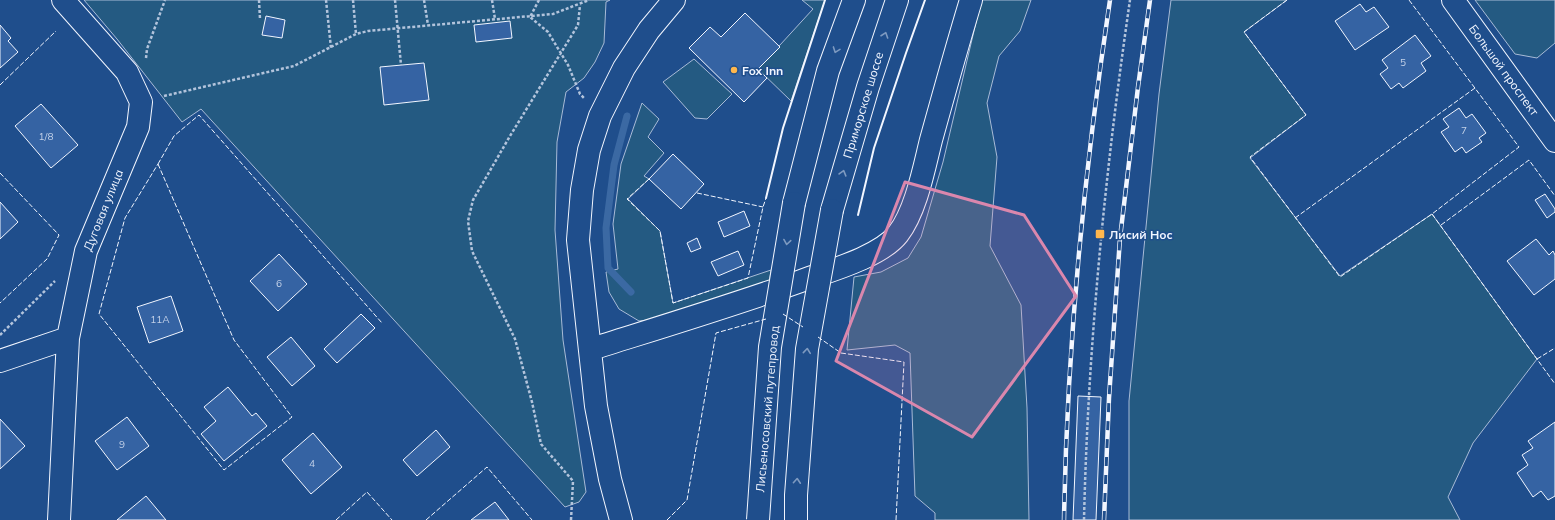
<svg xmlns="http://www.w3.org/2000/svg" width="1555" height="520" font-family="Mulish,sans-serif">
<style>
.green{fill:#245a82;stroke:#a8bbd7}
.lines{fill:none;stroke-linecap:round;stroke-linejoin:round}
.stream{stroke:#3b69a3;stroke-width:7}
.building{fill:#3563a3;stroke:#f2f6ff}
.minor-casing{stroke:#f2f6ff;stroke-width:24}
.major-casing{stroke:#f2f6ff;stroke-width:24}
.path{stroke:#b3c4dc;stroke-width:2.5;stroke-dasharray:3 2;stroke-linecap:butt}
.minor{stroke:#1f4e8c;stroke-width:22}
.major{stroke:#1f4e8c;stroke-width:22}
.rail-casing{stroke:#f2f6ff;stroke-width:4.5}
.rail{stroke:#1f4e8c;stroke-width:3;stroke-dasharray:9;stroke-linecap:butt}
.major-bridge-casing{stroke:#f2f6ff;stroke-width:24;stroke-linecap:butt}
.major-bridge{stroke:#1f4e8c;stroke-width:22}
.fence{stroke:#f2f6ff;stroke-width:1;stroke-dasharray:5 2;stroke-linecap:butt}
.wall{stroke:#f2f6ff;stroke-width:2}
.oneway{stroke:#7e9ac0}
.marked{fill:#da87ad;fill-opacity:0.2;stroke:#da87ad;stroke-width:3;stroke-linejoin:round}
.poi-dot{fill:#ffb74d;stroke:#1f4e8c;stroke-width:1.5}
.labels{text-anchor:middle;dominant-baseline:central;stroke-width:3;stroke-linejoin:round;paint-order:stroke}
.number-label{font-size:10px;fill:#c3d1e8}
.poi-label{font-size:12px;font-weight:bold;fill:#f2f6ff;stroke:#1f4e8c;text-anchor:start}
.street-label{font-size:12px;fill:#f2f6ff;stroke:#1f4e8c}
</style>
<rect width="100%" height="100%" fill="#1f4e8c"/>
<path class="green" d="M84,0H610L606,2L604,43L595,62L584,78L566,92L557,142L555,230L563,340L586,492L579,502L565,507L201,109L182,122L117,39Z
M802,0H825L791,101L758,69L813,9Z
M982,0H1031L1020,31L999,56L987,103L997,157L990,246L1021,305L1027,408L1029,520H935V513L915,496L910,353L895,345L847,350L854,277L881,272L908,258L921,237L943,162L978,14Z
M1171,0H1287L1244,32L1306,115L1250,158L1340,276L1432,214L1537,359L1473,443L1448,497L1460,520H1129V401L1159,94Z
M1475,0H1555V43L1537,58L1515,54Z
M694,59L732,94L707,119L695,118L663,82Z
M642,103L659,119L648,137L664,153L644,176L649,179L628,199L660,231L673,303L771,270L769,283L658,319L639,321L619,309L609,292L606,272L618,269L613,224L621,164Z"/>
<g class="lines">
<path class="stream" d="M627,116L614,165L606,228L608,268L631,292"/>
</g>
<path class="building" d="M1360,4L1366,12L1374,7L1389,27L1355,50L1335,21Z
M745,13L780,47L758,69L767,78L744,102L689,48L710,27L721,37Z
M266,16L285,20L282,38L262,35Z
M510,21L512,38L476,42L474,25Z
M0,25L11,38L8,41L18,52L0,68Z
M1415,35L1431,56L1421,63L1426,71L1403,88L1399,83L1391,89L1380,74L1388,68L1382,60Z
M424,63L429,100L384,105L380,67Z
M41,104L78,145L51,168L15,126Z
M1459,108L1466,118L1472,114L1486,133L1479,138L1482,142L1466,153L1462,147L1455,152L1441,132L1449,127L1443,119Z
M673,154L704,184L681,209L649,179Z
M1545,194L1555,209V212L1547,218L1535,200Z
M0,202L18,222L0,239Z
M744,211L750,226L724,237L718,222Z
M697,238L701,248L691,252L687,243Z
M1536,239L1549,255L1553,251L1555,255V279L1534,295L1507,261Z
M738,251L744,265L718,276L711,262Z
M279,254L307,284L278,311L250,281Z
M171,296L183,331L149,343L137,307Z
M361,314L375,328L337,363L324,349Z
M291,337L315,366L292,386L267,357Z
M228,387L252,416L256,413L267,426L224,461L201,434L216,421L204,407Z
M1078,396L1101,397L1096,520H1073Z
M127,417L149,446L117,470L95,441Z
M0,419L25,446L0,469Z
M1555,422V496L1548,500L1541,491L1533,497L1517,473L1528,465L1522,455L1533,448L1528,441Z
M436,430L450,447L417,476L403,460Z
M313,433L342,467L311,494L282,460Z
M146,496L166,520H117Z
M495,502L509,520H471Z"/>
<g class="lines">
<defs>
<path id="minor" d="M1453,0L1555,141
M591,349C661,327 731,306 801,281C829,271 880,257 898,234C916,211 924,168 931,140C944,93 957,46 971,0
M0,361L68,338
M59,520L68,338L86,251L138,127L141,102L127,72L63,0
M621,520L610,479L596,406L578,240L582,190L589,150L600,116L624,68L649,30L674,0"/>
<path id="major" d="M794,203L828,71L854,0
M832,210L868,87L897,0"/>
</defs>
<use href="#minor" class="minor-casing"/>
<use href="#major" class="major-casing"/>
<path class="path" d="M259,0L260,19
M326,0L331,48
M353,0L356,34
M395,0L401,65
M424,0L428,25
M492,0L495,19
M539,0L530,17L548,32L568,65L580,94L584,98
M146,58L147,49L165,0
M164,96L294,66L356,34L368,31L553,14L589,0
M0,335L55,281
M571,520L573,481L541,444L532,402L515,339L472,251L468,221L473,200L510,136L578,25L580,5
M1084,520C1088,346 1105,172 1130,0"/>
<use href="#minor" class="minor"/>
<use href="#major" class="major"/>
<defs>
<path id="rail" d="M1064,520C1067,346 1084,172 1110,0
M1104,520L1109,398L1120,238L1138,87L1150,0"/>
</defs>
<use href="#rail" class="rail-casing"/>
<use href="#rail" class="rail"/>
<defs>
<path id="major-bridge" d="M758,520L770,347L794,203
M796,520V495L807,349L832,210"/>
</defs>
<use href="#major-bridge" class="major-bridge-casing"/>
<use href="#major-bridge" class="major-bridge"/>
<path class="fence" d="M1287,0L1244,32L1306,115L1250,157L1340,277L1432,214L1519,147L1409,0
M0,85L56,31
M158,164L234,340L292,417L224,470L99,314L125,218Z
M158,164L174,136L199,115L382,323
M0,173L59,235L47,259L0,303
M649,179L627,199L660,231L673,303L748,278L763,207L766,198
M697,193L763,207
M1432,214L1555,384
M1295,218L1475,88
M1441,225L1529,160L1555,196
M783,314L803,327
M818,337L841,353L904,362L896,520
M1537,359L1555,348
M336,520L367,492L392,520
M426,520L487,467L532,520
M667,520L687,500L716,333L766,319"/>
<path class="wall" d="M766,198L783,128L825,0
M858,215L874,148L906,53L925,0"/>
</g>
<defs><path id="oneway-chevron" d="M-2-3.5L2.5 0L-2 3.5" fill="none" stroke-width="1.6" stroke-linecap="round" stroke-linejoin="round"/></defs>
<g class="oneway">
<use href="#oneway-chevron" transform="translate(885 35) rotate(-71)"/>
<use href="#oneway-chevron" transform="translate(836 50) rotate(110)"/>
<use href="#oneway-chevron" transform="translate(843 173) rotate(-74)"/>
<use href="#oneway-chevron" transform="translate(787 242) rotate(99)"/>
<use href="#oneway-chevron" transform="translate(807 351) rotate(-84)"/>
<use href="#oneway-chevron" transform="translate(797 481) rotate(-86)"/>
</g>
<path class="marked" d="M905,182L1024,215L1076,296L972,437L836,361Z"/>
<g class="poi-dot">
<circle cx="734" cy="70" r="4"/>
<rect x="1095" y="229" width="10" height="10" rx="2"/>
</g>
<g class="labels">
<g class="number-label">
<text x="1403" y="62">5</text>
<text x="1464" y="130">7</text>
<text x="46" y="136">1/8</text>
<text x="279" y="283">6</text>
<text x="160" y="319">11А</text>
<text x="122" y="444">9</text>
<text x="312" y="463">4</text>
</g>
<g class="poi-label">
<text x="742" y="70">Fox Inn</text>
<text x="1109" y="234">Лисий Нос</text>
</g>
<g class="street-label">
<text transform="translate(1504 70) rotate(54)">Большой проспект</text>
<text transform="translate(863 105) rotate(-73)">Приморское шоссе</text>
<text transform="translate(103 210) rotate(-68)">Дуговая улица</text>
<text transform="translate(767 409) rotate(-85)">Лисьеносовский путепровод</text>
</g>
</g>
</svg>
